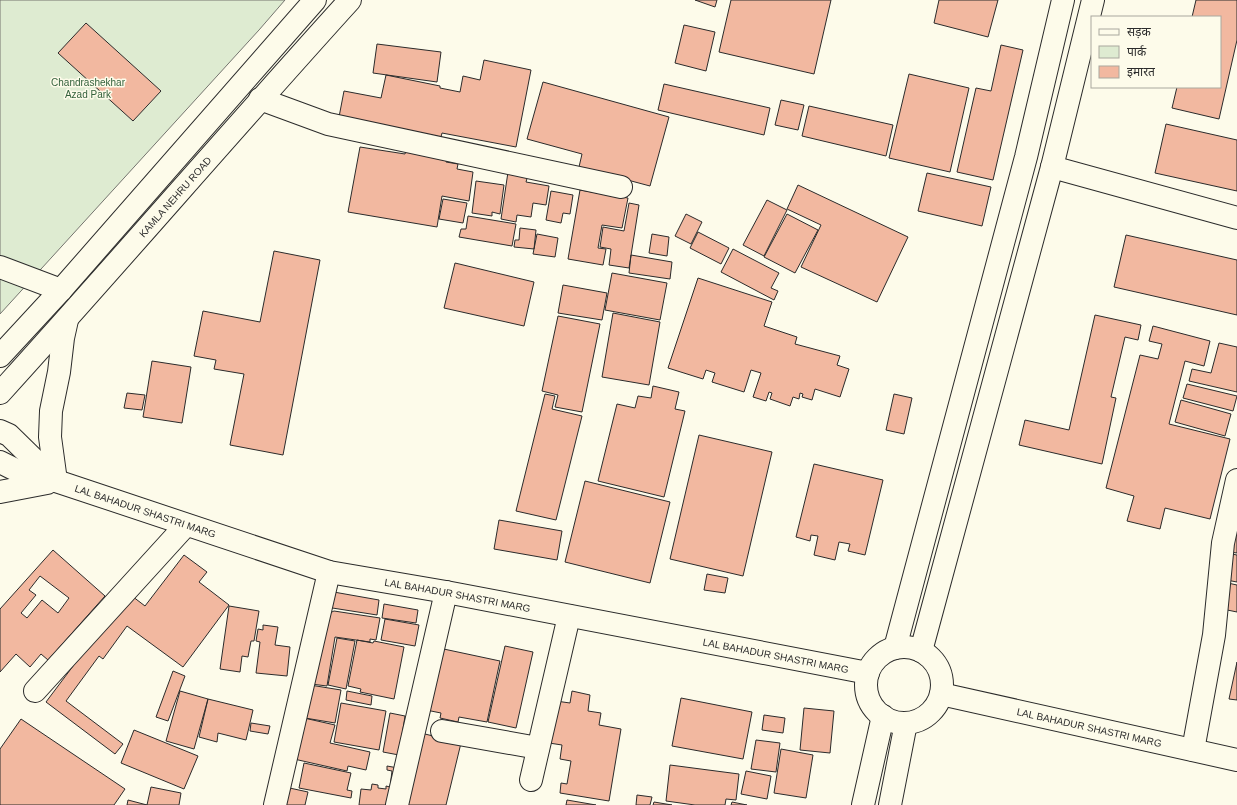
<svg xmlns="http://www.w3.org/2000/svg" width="1237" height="805" font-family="Helvetica,'Noto Sans Devanagari',sans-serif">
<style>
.green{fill:#deebd1;stroke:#74746e}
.building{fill:#f2b8a0;stroke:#2b2b2b;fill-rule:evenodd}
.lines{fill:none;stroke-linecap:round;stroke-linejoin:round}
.minor-casing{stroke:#2b2b2b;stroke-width:24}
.major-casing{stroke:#2b2b2b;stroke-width:24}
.minor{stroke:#fdfbea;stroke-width:22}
.major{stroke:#fdfbea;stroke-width:22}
.labels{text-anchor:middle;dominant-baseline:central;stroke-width:3;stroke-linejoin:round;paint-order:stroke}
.park-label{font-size:10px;fill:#34623c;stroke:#fdfbea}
.street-label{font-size:10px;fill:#2b2b2b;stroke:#fdfbea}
</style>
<rect width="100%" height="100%" fill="#fdfbea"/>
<path class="green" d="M0,0H285L259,30L0,314Z"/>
<path class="building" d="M695,0H717L715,7Z
M731,0H831L814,74L719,52Z
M939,0H998L988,37L934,23Z
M1196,0H1237V40L1219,119L1172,108L1177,87H1220V17H1192Z
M86,23L161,91L133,121L58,53Z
M684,25L715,32L706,71L675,63Z
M377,44L441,52L437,82L373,73Z
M1001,45L1023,50L993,180L957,172L976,88L991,91Z
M484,60L531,70L516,147L442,133L441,137L339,117L344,91L381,98L386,75L440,86V88L460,92L463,76L480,80Z
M909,74L969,88L950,172L889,158Z
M543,82L669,117L650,186L579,167L582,154L527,139Z
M664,84L770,108L764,135L658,110Z
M781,100L804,105L798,130L775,125Z
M809,106L893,125L886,156L802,136Z
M1166,124L1237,140V191L1155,173Z
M360,147L405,154L407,147L447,154L446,162L458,164L457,169L473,172L469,201L442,196L437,227L348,212Z
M508,172L528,175L526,182L549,186L546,205L533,203L531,217L517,215L516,222L501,219Z
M927,173L991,187L982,226L918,211Z
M476,181L504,185L500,214L492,212V216L472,213Z
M798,185L908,237L877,302L801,267L821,225L787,209Z
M580,190L628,198L622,228L602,225L598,248L606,249L603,265L568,259Z
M551,191L573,195L570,214L563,213L561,223L546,220Z
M443,199L467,203L463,223L439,219Z
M767,200L787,210L764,256L743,245Z
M629,203L639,205L629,268L609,265L611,249L600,247L603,227L624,231Z
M686,214L702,222L691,244L675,236Z
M787,214L818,230L795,273L764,257Z
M468,216L516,224L512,246L459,237L461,229H466Z
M520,228L536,230L534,249L514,247L515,240H519Z
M698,232L729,248L721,264L690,248Z
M537,234L558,238L555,257L533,254Z
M652,234L669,237L667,256L649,253Z
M1126,235L1237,260V315L1114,287Z
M733,249L779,273L771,288L778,291L774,300L721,272Z
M274,251L320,260L283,455L230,445L244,374L214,369L216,360L194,356L203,311L260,322Z
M631,255L672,262L670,279L629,273Z
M455,263L534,282L524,326L444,308Z
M612,273L667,283L660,320L605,310Z
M698,278L772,302L764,326L797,337L795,344L840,356L837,365L849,369L840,397L815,389L812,400L802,397L803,394L800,393L799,399L793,397L790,406L770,399L772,393L769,392L766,401L753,397L761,373L751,370L744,392L712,382L715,373L706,370L703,379L668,368Z
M563,285L607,293L602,320L558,313Z
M613,313L660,322L649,385L602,377Z
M1095,315L1141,325L1138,340L1125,337L1111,397L1116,398L1102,464L1019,445L1025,420L1069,430Z
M558,316L600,324L582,412L555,407L558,395L542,391Z
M1153,326L1210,341L1204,366L1185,361L1169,424L1230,439L1210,519L1165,508L1160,529L1127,521L1134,496L1106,488L1140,355L1158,359L1162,344L1149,341Z
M1219,343L1237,347V392L1189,381L1192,369L1211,373Z
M152,361L191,367L182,423L143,417Z
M1187,384L1237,396L1233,411L1183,398Z
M653,386L679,392L675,409L685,411L664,497L598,481L617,404L635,408L638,396L651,398Z
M127,393L145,395L142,410L124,408Z
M545,394L555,396L552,409L582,416L556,520L516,511Z
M894,394L912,398L904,434L886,430Z
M1181,400L1231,414L1225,436L1175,422Z
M699,435L772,452L743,576L670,559Z
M814,464L883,480L865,555L848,551L850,544L839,542L835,560L814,555L818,536L811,535L810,541L796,537Z
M585,481L670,502L650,583L565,562Z
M1237,512V553L1230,552Z
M499,520L562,531L557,560L494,549Z
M53,550L105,596L48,660L41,654L30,667L16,654L0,672V609ZM40,576L69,598L58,613L42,600L27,618L21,613L36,595L29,590Z
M1226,553L1237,555V582L1221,579Z
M184,555L207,572L199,582L229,605L183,667L127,626L103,659L99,656L66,701L123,744L115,754L46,702L128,593L145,606Z
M707,574L728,578L725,593L704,590Z
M1214,580L1237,585V612L1208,606Z
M328,591L379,600L377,615L326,607Z
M384,604L418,610L416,623L382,618Z
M229,606L259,611L254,641H251L248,657L242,656L240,672L220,669Z
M334,611L380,618L376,640L370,639V642L335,637L327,686L311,684L321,617Z
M385,619L419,625L415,646L381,640Z
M263,625L278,627L275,645L290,647L287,676L256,673L260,642L256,641L258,629L263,630Z
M337,638L355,641L346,689L328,685Z
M357,640L373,643L374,641L404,647L394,699L360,692L361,689L348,686Z
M505,646L533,652L516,728L488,722Z
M439,648L500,661L487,722L459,717L458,722L440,718L441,713L426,710Z
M1237,662V700L1229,699Z
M173,671L185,676L168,721L156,717Z
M310,685L341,690L335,723L305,718Z
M180,691L208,699L194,749L166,741Z
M347,691L372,696L371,705L346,700Z
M572,691L590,695L588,711L601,713L599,725L621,729L609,801L560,793L561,783L567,784L571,761L560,759L562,745L549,743L556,701L570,703Z
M681,698L752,712L743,759L672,746Z
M208,699L253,710L246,740L218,733L217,742L199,737Z
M341,703L386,711L379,750L334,742Z
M804,708L834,711L830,753L800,750Z
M390,713L405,716L399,755L383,752Z
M764,715L785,718L783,733L762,730Z
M304,718L335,725L330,743L370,752L366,770L348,766L347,771L294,759Z
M21,719L125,789L114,805H0V749Z
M251,723L270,726L268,734L250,731Z
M134,730L198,756L184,789L121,763Z
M421,733L461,743L446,805H409L403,804Z
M756,740L780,743L776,772L751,769Z
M781,749L813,755L806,798L774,793Z
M304,763L351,773L347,790L352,791L351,798L299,788Z
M670,765L739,774L736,800L726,799L725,805H695L666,801Z
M387,766L398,768L399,805H359L361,789L371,790L372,784L378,785V788L386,789V786L390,787L392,771L387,770Z
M746,771L771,776L767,799L741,794Z
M151,787L181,793L179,805H127L128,800L147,805Z
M285,787L308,792L305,805H281Z
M637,795L652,797L650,805H636Z
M567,800L596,805H566Z
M654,802L672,805H653Z
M732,802L747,805H731Z"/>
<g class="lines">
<defs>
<g id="minor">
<path d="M260,99L328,124L621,187"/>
<path d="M1052,167L1237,218"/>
<path d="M0,267L61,290"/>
<path d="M0,431L9,435L56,481"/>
<path id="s1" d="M0,462L26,475L56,481L329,572L446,592L868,673"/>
<path d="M56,481L50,437L51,411L59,372L63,338L67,320"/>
<path d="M0,492L47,483"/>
<circle cx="904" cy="685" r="38"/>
<path d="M895,648L1026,157L1063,0"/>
<path d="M921,651L1052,167L1093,0"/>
<path d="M35,691L186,525"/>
<path id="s2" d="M941,694L1237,760"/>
<path d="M442,731L538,748"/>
<path d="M1193,750L1214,635L1223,543L1237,480"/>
<path d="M531,780L569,616"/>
<path d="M275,805L329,572"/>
<path d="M397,805L446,592"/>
<path d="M863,805L883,716"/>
<path d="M890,805L906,723"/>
</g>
<g id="major">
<path d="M0,356L61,290L315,0"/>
<path id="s3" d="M0,393C118,263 232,130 350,0"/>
</g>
</defs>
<use href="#minor" class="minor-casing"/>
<use href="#major" class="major-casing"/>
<use href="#minor" class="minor"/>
<use href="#major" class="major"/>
</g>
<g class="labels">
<g class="park-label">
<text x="88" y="82">Chandrashekhar<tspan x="88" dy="12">Azad Park</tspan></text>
</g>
<g class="street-label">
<text stroke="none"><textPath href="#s3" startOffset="263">KAMLA NEHRU ROAD</textPath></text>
<text stroke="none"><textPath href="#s1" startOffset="154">LAL BAHADUR SHASTRI MARG</textPath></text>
<text stroke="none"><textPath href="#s1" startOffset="478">LAL BAHADUR SHASTRI MARG</textPath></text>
<text stroke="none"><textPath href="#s1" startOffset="802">LAL BAHADUR SHASTRI MARG</textPath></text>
<text stroke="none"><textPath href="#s2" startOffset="152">LAL BAHADUR SHASTRI MARG</textPath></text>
</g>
</g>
<rect x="1091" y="16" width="130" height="72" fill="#fdfbea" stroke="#a9a89e"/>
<rect x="1099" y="29" width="20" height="6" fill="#fdfbea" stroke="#a9a89e"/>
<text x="1127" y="36" font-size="12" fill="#2b2b2b">सड़क</text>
<rect x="1099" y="46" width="20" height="12" fill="#deebd1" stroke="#a9a89e"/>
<text x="1127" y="56" font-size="12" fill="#2b2b2b">पार्क</text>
<rect x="1099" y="66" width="20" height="12" fill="#f2b8a0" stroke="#a9a89e"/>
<text x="1127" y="76" font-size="12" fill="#2b2b2b">इमारत</text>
</svg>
